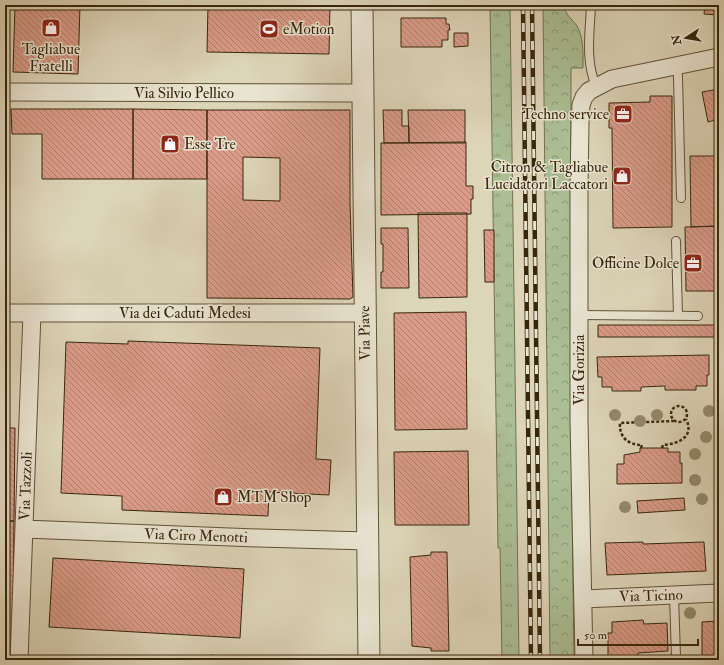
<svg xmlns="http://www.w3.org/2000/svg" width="724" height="665" font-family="'IM FELL Double Pica',serif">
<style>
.grass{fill:url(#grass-tufts);stroke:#727250}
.forest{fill:url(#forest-crowns);stroke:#727250}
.building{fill:url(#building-back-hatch);stroke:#38260c;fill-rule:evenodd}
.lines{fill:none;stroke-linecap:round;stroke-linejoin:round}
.service-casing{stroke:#615237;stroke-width:10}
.minor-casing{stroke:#615237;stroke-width:19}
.tertiary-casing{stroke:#615237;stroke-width:23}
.path{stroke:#38260c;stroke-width:2.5;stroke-dasharray:3 2;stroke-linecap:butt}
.service{stroke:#e9e4d1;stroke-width:8}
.minor{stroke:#e9e4d1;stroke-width:17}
.tertiary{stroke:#e9e4d1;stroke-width:21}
.rail-casing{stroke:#38260c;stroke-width:4.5}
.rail{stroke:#e9e4d1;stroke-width:3;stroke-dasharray:9;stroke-linecap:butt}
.tree{fill:#928a6c}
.labels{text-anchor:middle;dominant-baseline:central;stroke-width:3;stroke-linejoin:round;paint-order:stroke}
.poi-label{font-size:15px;fill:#38260c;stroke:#e9e4d1;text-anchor:start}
.street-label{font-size:15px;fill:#38260c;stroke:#e9e4d1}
</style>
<defs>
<pattern id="grass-tufts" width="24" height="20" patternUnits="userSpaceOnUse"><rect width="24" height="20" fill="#abbe94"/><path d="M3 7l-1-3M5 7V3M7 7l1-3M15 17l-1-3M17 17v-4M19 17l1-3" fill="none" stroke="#8c9a77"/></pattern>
<pattern id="forest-crowns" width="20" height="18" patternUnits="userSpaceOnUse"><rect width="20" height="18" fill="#abbe94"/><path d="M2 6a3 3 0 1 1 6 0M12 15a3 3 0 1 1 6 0" fill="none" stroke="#8c9a77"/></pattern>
<pattern id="building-back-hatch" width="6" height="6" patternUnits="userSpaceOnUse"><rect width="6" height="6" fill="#da9c89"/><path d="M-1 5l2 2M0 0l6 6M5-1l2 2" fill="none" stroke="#b27f6e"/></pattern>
</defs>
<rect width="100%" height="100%" fill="#ddd5b8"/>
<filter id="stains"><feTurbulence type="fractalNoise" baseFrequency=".005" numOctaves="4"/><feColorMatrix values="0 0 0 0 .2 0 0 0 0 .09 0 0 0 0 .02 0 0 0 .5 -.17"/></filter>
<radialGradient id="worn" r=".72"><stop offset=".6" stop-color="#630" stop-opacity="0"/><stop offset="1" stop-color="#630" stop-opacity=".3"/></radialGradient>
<path class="grass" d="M490,5H510L519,660H502L500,548H498Z"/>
<path class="forest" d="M543,5H564C565,15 572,19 577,26C584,38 583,55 583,68H571V421L574,660H550Z"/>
<path class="building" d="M15,5H80L78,74L13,72Z
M208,5H330L329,54L207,52Z
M705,5H719V15L704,14Z
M401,18H446V24H449L450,30H448V40H442V47H401Z
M454,33H468V46L454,47Z
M719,89V119L708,122L702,92Z
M650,96H672V227L613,228L612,128H609V103L650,102Z
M11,109H133V179H42V134H12Z
M133,109L207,110V179H133Z
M207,110H350V204L353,297L350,299L207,298ZM243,157L280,158V201L243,200Z
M383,110H402V126H409V143H384Z
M408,110H465V143H409Z
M466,142V186H473V199H471V214L381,215V143Z
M690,156H719V226L691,227Z
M418,213H467V297L419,298Z
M719,226V291H686L685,227Z
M381,228H408L409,288H381V272H383V244H381Z
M484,230H494V282H485Z
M466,312L467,429L395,430L394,313Z
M598,325H717V337H598Z
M128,341L320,348L316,459L331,460L329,495L269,492L268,516L122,510V496L61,493L66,342L128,344Z
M5,346H7L5,411Z
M709,355V375H707V386H696V390H665V386L641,387V391H612V387H602V377H598L597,357Z
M5,428H15L14,521H5Z
M640,448H668V452H680V463H682V483L617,484V464H624V455L640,452Z
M468,451L469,525H395L394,452Z
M684,498L685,510L638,513L637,501Z
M5,521H14L13,637H5Z
M643,542V544L704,542L706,571L607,575L605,543Z
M431,552H447L449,651H431V648L412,646L410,557L431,555Z
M53,558L244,569L240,638L49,627Z
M643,620L644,624L667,623L668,651L638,653V656L608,657V633H612V622Z
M717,621L718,660H702V622Z
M211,655L244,660H210Z"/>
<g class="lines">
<defs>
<path id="service" d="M591,5C590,31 585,61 596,86
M677,66L678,77L681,198
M676,241L678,316
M579,315L698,316
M671,660L676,657L674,595"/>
<path id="minor" d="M5,92L363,93
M5,313H365
M24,529L259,538L367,541
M583,599L719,593
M19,660L32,313
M584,660L579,420V190L580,123L581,105L584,97L589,91L612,79L719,57"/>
<path id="tertiary" d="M362,5L369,660"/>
</defs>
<use href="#service" class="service-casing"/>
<use href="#minor" class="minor-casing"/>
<use href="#tertiary" class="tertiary-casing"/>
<path class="path" d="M671 414a8 8 0 1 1 16 0a8 8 0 1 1-16 0Z
M641,448L642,445C628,445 619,437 620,423L674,421
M662,448L663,445C678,444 695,437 686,419"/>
<use href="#service" class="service"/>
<use href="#minor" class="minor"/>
<use href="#tertiary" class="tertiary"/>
<defs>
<path id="rail" d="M523,5L531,660
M532,5L540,660"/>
</defs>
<use href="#rail" class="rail-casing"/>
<use href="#rail" class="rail"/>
</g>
<g class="tree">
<circle cx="709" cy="411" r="6"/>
<circle cx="615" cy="415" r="6"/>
<circle cx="657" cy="415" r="6"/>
<circle cx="640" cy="421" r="6"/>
<circle cx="706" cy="437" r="6"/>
<circle cx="695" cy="454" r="6"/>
<circle cx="695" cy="480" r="6"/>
<circle cx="702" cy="499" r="6"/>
<circle cx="625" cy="507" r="6"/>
<circle cx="690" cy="613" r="6"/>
</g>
<defs>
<symbol id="shop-square" viewBox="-11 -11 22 22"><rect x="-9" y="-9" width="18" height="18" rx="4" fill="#8f2418" stroke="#e9e4d1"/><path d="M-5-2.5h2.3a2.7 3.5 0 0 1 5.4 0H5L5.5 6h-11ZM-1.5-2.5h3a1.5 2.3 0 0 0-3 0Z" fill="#fff"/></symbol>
<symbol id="stadium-square" viewBox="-11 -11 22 22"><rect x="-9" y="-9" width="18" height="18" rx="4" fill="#8f2418" stroke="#e9e4d1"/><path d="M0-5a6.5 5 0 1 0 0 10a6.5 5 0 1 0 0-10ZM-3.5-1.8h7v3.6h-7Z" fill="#fff"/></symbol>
<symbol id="office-square" viewBox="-11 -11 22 22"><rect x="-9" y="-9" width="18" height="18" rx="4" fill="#8f2418" stroke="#e9e4d1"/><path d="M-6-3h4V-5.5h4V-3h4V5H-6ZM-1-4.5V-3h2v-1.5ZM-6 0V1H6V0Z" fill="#fff"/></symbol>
</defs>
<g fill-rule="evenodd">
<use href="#shop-square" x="40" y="17" width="22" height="22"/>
<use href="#stadium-square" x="258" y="18" width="22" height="22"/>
<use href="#office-square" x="612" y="103" width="22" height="22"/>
<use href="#shop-square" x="159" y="133" width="22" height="22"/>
<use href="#shop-square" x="611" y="165" width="22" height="22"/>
<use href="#office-square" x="682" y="252" width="22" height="22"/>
<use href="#shop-square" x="212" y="486" width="22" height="22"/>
</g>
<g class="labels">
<g class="poi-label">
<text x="283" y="29">eMotion</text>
<text x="51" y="49" text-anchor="middle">Tagliabue<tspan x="51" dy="17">Fratelli</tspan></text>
<text x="609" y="114" text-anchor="end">Techno service</text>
<text x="184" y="144">Esse Tre</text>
<text x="608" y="167" text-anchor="end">Citron &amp; Tagliabue<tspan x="608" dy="17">Lucidatori Laccatori</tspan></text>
<text x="679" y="263" text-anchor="end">Officine Dolce</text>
<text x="237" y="497">MTM Shop</text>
</g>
<g class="street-label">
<text x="184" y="93">Via Silvio Pellico</text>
<text x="185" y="313">Via dei Caduti Medesi</text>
<text transform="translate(365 333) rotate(-91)">Via Piave</text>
<text transform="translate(579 370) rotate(-90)">Via Gorizia</text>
<text transform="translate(26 486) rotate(-88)">Via Tazzoli</text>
<text transform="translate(196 536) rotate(2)">Via Ciro Menotti</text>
<text transform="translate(651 596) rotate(-2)">Via Ticino</text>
</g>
</g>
<rect width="724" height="665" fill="none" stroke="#ddd5b8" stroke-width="20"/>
<rect x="6" y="6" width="712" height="653" fill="none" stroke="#38260c" stroke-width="2"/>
<rect x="10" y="10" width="704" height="645" fill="none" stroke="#38260c"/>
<g transform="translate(686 38) rotate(258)" stroke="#e9e4d1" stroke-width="3" paint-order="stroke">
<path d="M0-3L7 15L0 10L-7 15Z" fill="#38260c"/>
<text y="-6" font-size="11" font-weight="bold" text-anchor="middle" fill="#38260c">N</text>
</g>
<path d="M578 639v6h120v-6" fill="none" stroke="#38260c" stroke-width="2"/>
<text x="584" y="639" font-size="12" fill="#38260c" stroke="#e9e4d1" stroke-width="3" paint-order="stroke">50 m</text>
<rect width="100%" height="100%" filter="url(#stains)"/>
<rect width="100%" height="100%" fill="url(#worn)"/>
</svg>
